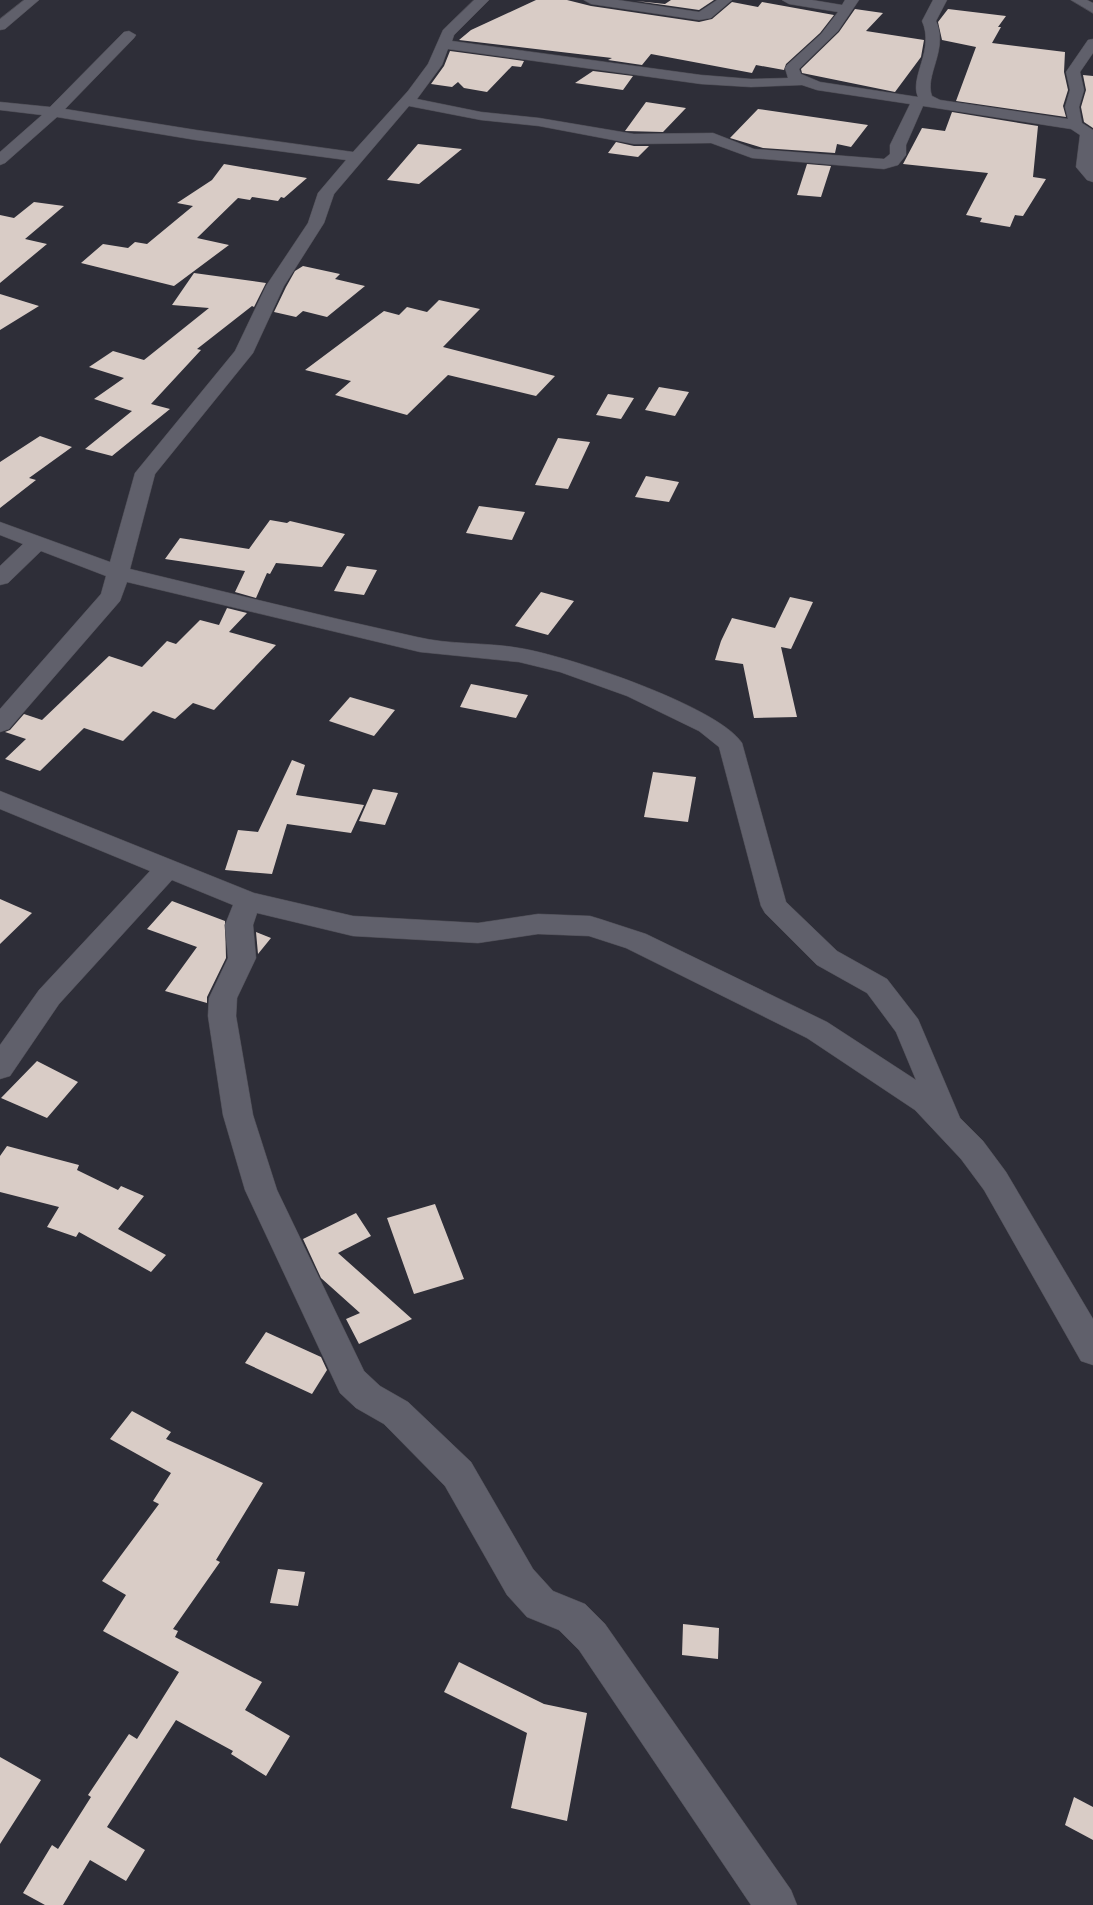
<svg xmlns="http://www.w3.org/2000/svg" width="1093" height="1905" font-family="'PT Sans Narrow',sans-serif">
<style>
.building{fill:#d9ccc6}
.lines{fill:none;stroke-linecap:round;stroke-linejoin:round}
.minor-casing{stroke:#4c4b53;stroke-width:1}
.minor{fill:#60606b;fill-rule:evenodd}
</style>
<rect width="100%" height="100%" fill="#2e2e38"/>
<path class="building" d="M536,0H567L591,6L699,22L712,19L732,2L758,7L762,2L834,15L820,33L786,64L784,70L756,65L752,73L651,54L642,65L608,60L612,58L459,40L471,30Z
M671,0H714L699,10L636,1L665,4Z
M855,9L883,13L866,31L924,40L921,57L895,92L802,73L801,69L839,32Z
M948,9L1006,16L998,27H1001L992,43L1065,52L1064,72L1068,90L1063,106L1066,117L956,101L976,47L942,40L938,22Z
M450,51L524,61L521,67L512,66L487,92L464,88L458,82L452,87L431,84L444,66Z
M593,71L633,76L623,90L575,83Z
M1083,75L1093,76V128L1084,122L1081,107L1086,90Z
M646,102L686,108L663,132L625,131Z
M758,109L868,125L851,147L837,144L835,153L763,148L730,138Z
M952,112L1038,126L1033,177L1046,179L1023,216L1015,215L1010,227L980,222L982,218L966,215L988,173L903,164L922,128L945,131Z
M616,142L634,146H649L638,157L608,153Z
M418,144L462,149L419,184L387,180Z
M224,164L307,178L284,198L281,197L278,201L252,197L250,200L238,198L197,238L229,245L174,286L81,263L103,244L128,248L135,242L147,244L193,206L177,203L212,180Z
M807,164L831,166L821,197L797,195Z
M34,202L64,206L25,239L47,244L0,283V215L14,218Z
M303,266L340,274L335,279L365,286L327,317L303,311L296,317L274,312L286,287L295,271Z
M194,273L266,283L254,307L252,306L197,349L201,350L151,404L170,409L112,456L85,449L132,411L94,399L124,378L89,367L113,351L144,360L209,308L172,305Z
M0,294L39,306L0,330Z
M439,300L480,309L443,347L555,376L536,396L448,375L407,415L335,395L351,381L305,370L384,311L399,315L407,307L427,312Z
M659,387L689,392L675,416L645,410Z
M608,394L634,398L621,419L596,415Z
M40,436L72,447L29,478L36,480L0,508V462Z
M558,438L590,442L568,489L535,485Z
M646,476L679,482L669,502L635,497Z
M479,506L525,512L512,540L466,533Z
M270,520L287,523L290,521L345,534L322,567L276,563L270,574L267,573L256,598L235,592L245,571L165,559L180,538L249,549Z
M347,566L377,570L364,595L334,591Z
M541,592L574,601L548,635L515,626Z
M790,597L813,602L791,649L781,647L797,717L754,718L743,664L715,660L721,641L732,618L775,628Z
M227,608L247,613L229,632L276,645L214,710L193,703L175,719L153,711L123,741L84,728L40,771L5,759L26,739L5,732L10,730L24,714L42,720L109,656L142,667L167,641L176,644L200,620L219,625Z
M471,684L528,695L516,718L460,707Z
M350,697L395,710L374,736L329,721Z
M292,760L305,765L296,795L364,805L351,833L287,824L272,874L225,870L238,830L258,832Z
M653,772L696,777L688,822L644,817Z
M373,789L398,793L385,825L359,821Z
M0,899L32,913L0,944Z
M172,901L225,921L226,958L207,997V1003L165,991L197,947L147,929Z
M256,932L271,938L258,954Z
M37,1061L78,1082L47,1118L1,1098Z
M7,1146L79,1165L77,1170L118,1190L121,1186L144,1196L118,1229L166,1255L151,1272L79,1232L76,1237L47,1227L59,1207L0,1192V1156Z
M435,1204L464,1279L414,1294L387,1218Z
M356,1213L371,1236L338,1253L412,1319L359,1344L346,1319L360,1313L321,1278L303,1239Z
M266,1332L321,1357L327,1370L312,1394L245,1363Z
M132,1411L171,1432L166,1439L263,1483L216,1560L220,1562L173,1629L178,1631L175,1637L262,1682L245,1710L290,1736L266,1776L231,1754L233,1751L176,1720L107,1827L145,1850L126,1881L90,1860L63,1905H45L23,1893L52,1845L58,1849L91,1797L88,1795L129,1734L137,1739L179,1672L103,1631L126,1595L102,1581L159,1504L153,1501L171,1473L110,1439Z
M278,1569L305,1572L298,1606L270,1603Z
M683,1624L719,1628L718,1659L682,1655Z
M459,1662L544,1704L587,1713L567,1821L511,1808L527,1733L444,1692Z
M0,1757L41,1780L0,1844Z
M1074,1797L1093,1807V1840L1065,1825Z"/>
<g class="lines">
<defs>
<path id="minor" d="M24,0H39L5,29L0,30V19Z
M474,0H489L454,35L452,41L701,75L751,79L788,78L785,68L787,65L821,34L838,12L789,4L782,0H812L842,5L845,0H859L838,31L799,69L801,74L820,82L918,97C909,77 935,50 922,21L933,0H947L936,21C949,50 924,75 932,96L940,100L1068,119L1065,107L1070,90L1066,72L1088,40L1093,39V53L1080,72L1084,90L1079,107L1082,123L1093,130V182L1087,180L1076,167L1080,135L1071,129L923,106L906,145V155L898,165L884,169L752,158L711,143L634,144L539,126L481,120L409,106L334,194L324,223L284,286L253,353L155,474L130,569C226,592 321,616 417,637C450,645 485,642 519,648C565,655 718,706 742,743L786,902L837,951L887,979L918,1019L960,1118L983,1141L1006,1172L1093,1319V1365L1081,1361L984,1190L961,1159L915,1110L807,1038L626,948L589,936L538,934L478,943L353,936L257,913L253,925L256,958L237,998L236,1016L253,1115L277,1190L364,1371L380,1386L408,1402L471,1462L533,1569L553,1591L585,1604L605,1624L791,1890L797,1905H751L579,1650L559,1630L527,1617L507,1595L445,1486L384,1424L356,1408L340,1393L245,1190L223,1115L208,1016L209,998L228,958L225,925L233,905L172,880L59,1004L10,1076L0,1079V1045L39,990L150,871L0,809V791L254,893L353,916L478,923L538,914L590,916L600,919L646,934L827,1022L916,1080L896,1032L867,993L817,965L765,913L761,906L719,747L699,731L627,696L560,672L519,662L420,652L127,582L120,601L9,729L0,732V709L101,594L106,576L41,551L8,583L0,585V566L23,544L0,535V522L110,562L135,473L235,351L266,286L308,223L318,193L346,160L196,140L57,117L5,163L0,165V152L42,115L0,110V102L50,107L124,32L129,31L136,35L134,38L65,109L196,130L353,152L408,91L428,64L443,30ZM448,49L701,84L751,87L802,85L817,90L910,104L890,145V154L884,159L754,149L713,133L634,134L539,118L481,112L417,99L442,65Z
M584,0H618L699,12L717,0H732L711,18L699,20L591,4Z
M1071,0H1087L1093,3V13Z"/>
</defs>
<use href="#minor" class="minor-casing"/>
<use href="#minor" class="minor"/>
</g>
</svg>
